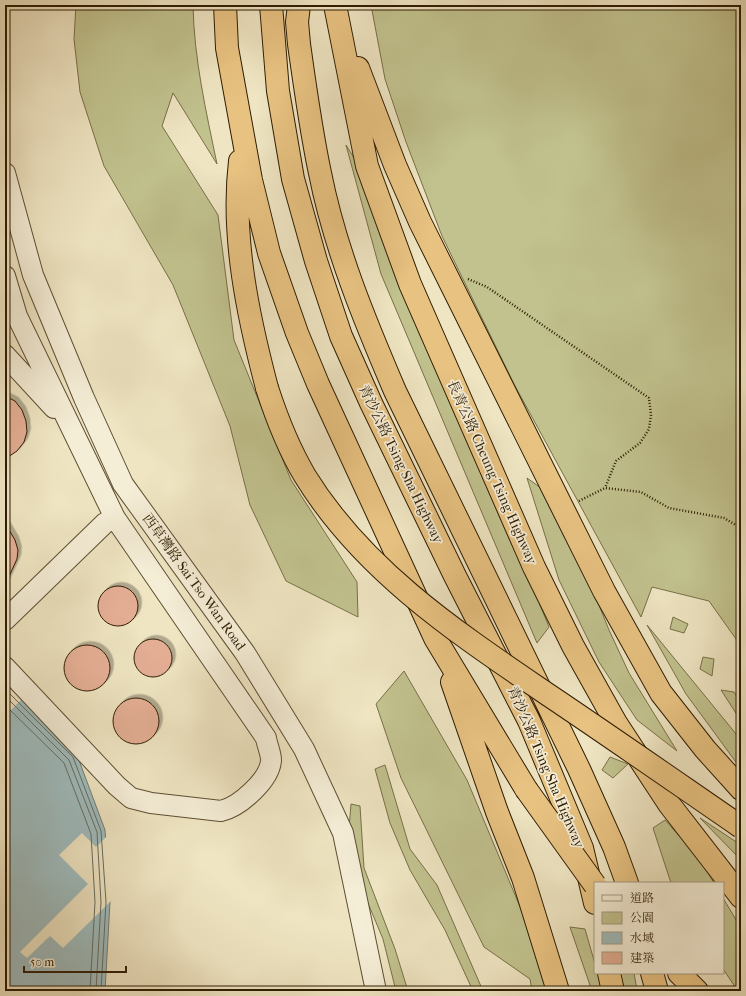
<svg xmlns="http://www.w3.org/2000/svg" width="746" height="996" font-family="'IM FELL French Canon','Noto Serif TC',serif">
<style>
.green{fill:#c1c28e;stroke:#786f48}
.water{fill:#9fbcbe;stroke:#727c73}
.pier{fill:#efe5c2}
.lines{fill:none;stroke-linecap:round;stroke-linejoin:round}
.shore{stroke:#666c60;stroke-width:1}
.building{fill:#e4ae94;stroke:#2e1c03;filter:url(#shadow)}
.minor-casing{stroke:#5e4e33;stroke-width:22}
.highway-casing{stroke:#2e1c03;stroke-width:24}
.path{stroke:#2e1c03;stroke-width:2.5;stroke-dasharray:1 2;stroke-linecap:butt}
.minor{stroke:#f5eed7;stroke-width:20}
.highway{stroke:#e8c281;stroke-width:22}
.highway-bridge-casing{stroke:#2e1c03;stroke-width:24;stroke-linecap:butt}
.highway-bridge{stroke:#e8c281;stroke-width:22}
.labels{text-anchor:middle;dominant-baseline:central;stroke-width:3.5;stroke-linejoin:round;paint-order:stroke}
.street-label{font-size:14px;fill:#2e1c03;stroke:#f5eed7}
</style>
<defs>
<filter id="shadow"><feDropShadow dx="3.5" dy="-3.5" stdDeviation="0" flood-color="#0004"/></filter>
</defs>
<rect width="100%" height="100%" fill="#efe5c2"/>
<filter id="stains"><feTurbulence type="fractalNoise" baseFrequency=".005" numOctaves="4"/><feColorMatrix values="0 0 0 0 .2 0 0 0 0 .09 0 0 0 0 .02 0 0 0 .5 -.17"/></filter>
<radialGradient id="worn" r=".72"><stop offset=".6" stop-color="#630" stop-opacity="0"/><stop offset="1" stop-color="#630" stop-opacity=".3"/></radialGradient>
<path class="green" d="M76,5H193C194,59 206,111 217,164L173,93L162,126L218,215L234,340L291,480L357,582L358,617L286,581L250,505L230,426L173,285L104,166L80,92L74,39Z
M371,5H741V646L709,601L652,587L641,617L514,384L442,236L406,142L385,79Z
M346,145L366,177L549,627L537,643L381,274Z
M527,478L541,488L588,578L609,630L629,673L677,751L637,720L599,662L559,580Z
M673,617L688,624L684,633L670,629Z
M647,625L741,740V769L686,694Z
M703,657L714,659L712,676L700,669Z
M404,671L467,780L541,957L551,991H532L530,979L484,947L401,778L376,704Z
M721,690L734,692L741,703V721Z
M610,757L628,764L613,778L602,770Z
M385,765L410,849L437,885L483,991H473L445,930L410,870L390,823L375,769Z
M351,804L360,806L364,868L395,949L408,991H396L383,939L347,853Z
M700,818L741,845V860Z
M665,820L699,858L714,883H671L653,828Z
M723,898L741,928V991H738L723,969Z
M570,927L585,929L595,964V973H598L603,991H592Z
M620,973H634L637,990H624Z"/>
<path class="water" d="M5,683L77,755L105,830L110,902L105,991H5Z"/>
<path class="pier" d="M6,684L21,700L5,716V685Z
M82,833L96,847L108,835L112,900L63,948L50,936L27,958L20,952L88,884L59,855Z"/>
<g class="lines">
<path class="shore" d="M5,689L73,757L101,831L106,902L101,991
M5,696L69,760L97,832L101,902L96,991
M5,705L64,763L91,834L95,902L90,991"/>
</g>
<path class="building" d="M5,396L15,401L22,410L26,421L27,432L24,442L17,451L5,459Z
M5,523L15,540L18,550L17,559L5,585Z
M98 606a20 20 0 1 1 40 0a20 20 0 1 1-40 0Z
M134 658a19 19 0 1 1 38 0a19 19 0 1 1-38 0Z
M64 668a23 23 0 1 1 46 0a23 23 0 1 1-46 0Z
M113 721a23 23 0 1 1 46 0a23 23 0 1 1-46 0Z"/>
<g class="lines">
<defs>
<path id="minor" d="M5,173L33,275L84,398L123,484L245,653L304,749L343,833L376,991
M5,276L17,316L115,518L266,738C267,745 271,753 271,760C270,780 239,807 221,811L151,803L131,798L117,786L5,667
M5,355L54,408
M5,620L105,523L115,518"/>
<path id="highway" d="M225,5L227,48L251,180L269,253L297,333L318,384L435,638L526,789
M271,5L278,91L293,179L316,261L341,336L371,403L455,576L529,721L582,848L595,903
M299,5L297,22L299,44C305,87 311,131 320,173C335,249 365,321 395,391L579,769L614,847L627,883
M335,5L367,166L410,284L534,567L573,646L616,723L669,804L741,897
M358,68L395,165L420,222L604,591L661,693L705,749L741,789
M240,161C231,236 248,316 267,388
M452,682L497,812L523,878L558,991
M609,973L613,991
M652,973L657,991
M679,973L697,991"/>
</defs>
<use href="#minor" class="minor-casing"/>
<use href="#highway" class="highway-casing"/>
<path class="path" d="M468,279L487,287L649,398L651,415L649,429L640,443L616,461L605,488
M579,501L605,488L641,492L669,508L724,518L741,528"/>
<use href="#minor" class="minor"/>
<use href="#highway" class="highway"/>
<defs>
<path id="highway-bridge" d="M267,388C277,419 289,449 305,476C364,572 459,634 550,696C614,739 677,783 741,827
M526,789L595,885"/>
</defs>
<use href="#highway-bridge" class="highway-bridge-casing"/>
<use href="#highway-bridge" class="highway-bridge"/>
</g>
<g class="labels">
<g class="street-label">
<text transform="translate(401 464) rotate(64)">青沙公路 Tsing Sha Highway</text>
<text transform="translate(492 472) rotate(66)">長青公路 Cheung Tsing Highway</text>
<text transform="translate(194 582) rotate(54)">西草灣路 Sai Tso Wan Road</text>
<text transform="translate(546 767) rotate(67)">青沙公路 Tsing Sha Highway</text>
</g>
</g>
<rect width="746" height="996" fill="none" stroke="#efe5c2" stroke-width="20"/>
<rect x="6" y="6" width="734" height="984" fill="none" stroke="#2e1c03" stroke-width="2"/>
<rect x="10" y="10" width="726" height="976" fill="none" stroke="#2e1c03"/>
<rect x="594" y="882" width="130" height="92" fill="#f5eed7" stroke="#a59a82"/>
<rect x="602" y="895" width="20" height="6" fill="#f5eed7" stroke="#a59a82"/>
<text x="630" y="902" font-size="12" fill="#2e1c03">道路</text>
<rect x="602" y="912" width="20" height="12" fill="#c1c28e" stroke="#a59a82"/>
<text x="630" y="922" font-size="12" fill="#2e1c03">公園</text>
<rect x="602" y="932" width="20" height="12" fill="#9fbcbe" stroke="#a59a82"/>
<text x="630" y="942" font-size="12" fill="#2e1c03">水域</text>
<rect x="602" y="952" width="20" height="12" fill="#e4ae94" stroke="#a59a82"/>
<text x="630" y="962" font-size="12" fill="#2e1c03">建築</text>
<path d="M24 966v6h102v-6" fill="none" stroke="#2e1c03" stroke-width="2"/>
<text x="30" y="966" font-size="12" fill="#2e1c03" stroke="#f5eed7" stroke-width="3" paint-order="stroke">50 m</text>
<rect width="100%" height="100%" filter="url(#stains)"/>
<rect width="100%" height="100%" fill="url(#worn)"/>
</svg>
